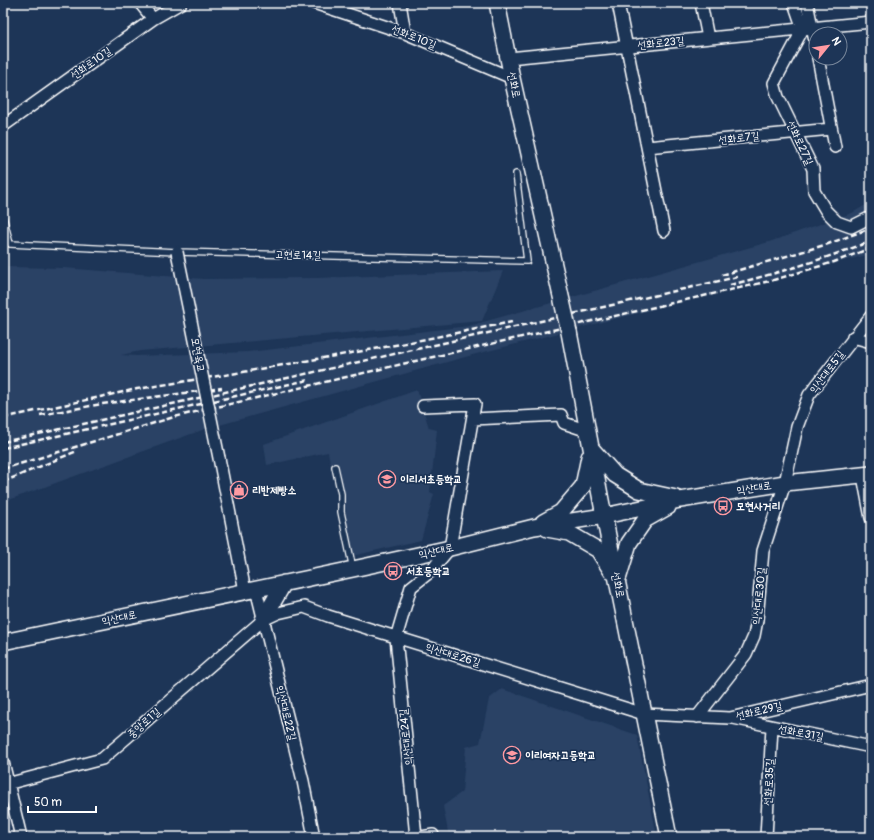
<svg xmlns="http://www.w3.org/2000/svg" width="874" height="840" font-family="Pangolin,'Poor Story',sans-serif">
<style>
.built{fill:#2a4265}
.lines{fill:none;stroke-linecap:round;stroke-linejoin:round}
.lane-casing{stroke:#fff;stroke-width:8}
.street-casing{stroke:#fff;stroke-width:14}
.secondary-casing{stroke:#fff;stroke-width:18}
.lane{stroke:#1d3557;stroke-width:5.5}
.street{stroke:#1d3557;stroke-width:11}
.secondary{stroke:#1d3557;stroke-width:15}
.rail{stroke:#fff;stroke-width:2.5;stroke-dasharray:6 3;stroke-linecap:butt}
.street-bridge-casing{stroke:#fff;stroke-width:14;stroke-linecap:butt}
.secondary-bridge-casing{stroke:#fff;stroke-width:18;stroke-linecap:butt}
.street-bridge{stroke:#1d3557;stroke-width:11}
.secondary-bridge{stroke:#1d3557;stroke-width:15}
.labels{text-anchor:middle;dominant-baseline:central;stroke-width:3.5;stroke-linejoin:round;paint-order:stroke}
.street-label{font-size:11px;fill:#fff;stroke:#1d3557}
.poi-label{font-size:11px;font-weight:bold;fill:#fff;stroke:#1d3557;text-anchor:start}
</style>
<rect width="100%" height="100%" fill="#1d3557"/>
<filter id="ink" filterUnits="userSpaceOnUse"><feTurbulence type="fractalNoise" baseFrequency=".025" numOctaves="2"/><feDisplacementMap in="SourceGraphic" scale="8" xChannelSelector="R" yChannelSelector="G"/><feConvolveMatrix kernelMatrix="1 2 1 2 8 2 1 2 1" color-interpolation-filters="sRGB"/></filter>
<g filter="url(#ink)">
<path class="built" d="M871,202V254L476,354L205,429L3,502V267L64,268L204,279L317,278L503,271L482,321L140,351L121,355L136,356L248,352L469,326L769,242L852,213Z
M417,390L429,428L437,430L430,492L434,494L421,540L352,556L339,464L330,462L328,452L267,465L264,444Z
M502,689L637,735L657,837H449L443,806L462,792L466,747L480,743L489,699Z"/>
<g class="lines">
<defs>
<path id="lane" d="M3,216L10,244L177,252L527,261L516,174
M335,467L341,494V512L353,569"/>
<path id="street" d="M140,3L153,19
M314,3L405,33L512,78
M400,3L405,33
M618,3L664,231
M701,3L708,38
M794,3L803,29L774,83L778,97L813,169L814,191L826,211L837,222L851,227L871,217
M807,3L816,46
M509,58L871,22
M818,58L835,147
M3,126L153,19L181,3
M647,147L831,129
M853,337L871,342
M473,419L561,415L564,423L588,431
M219,458L245,591
M863,476L871,518
M256,589L303,781L314,837
M697,717L746,654L754,636L757,620L763,551L785,483L797,427L809,395L871,316
M733,718L871,747
M3,762L21,837
M3,785L102,759L263,620L278,613L304,607L328,616L644,714L730,718L871,685
M416,837L396,638L411,587L430,572L450,548L475,404L423,406
M422,837L433,835
M766,837L772,727"/>
<path id="secondary" d="M497,3L512,78L532,167
M569,332L604,516L669,837
M591,448L615,475L639,490L676,498
M543,522L561,512L583,486L589,457
M547,529L569,533L598,550L612,572
M618,579L629,543L645,520L668,507
M263,620L284,583
M3,642L353,569L450,548L534,527L604,516L680,500L785,483L871,474"/>
</defs>
<use href="#lane" class="lane-casing"/>
<use href="#street" class="street-casing"/>
<use href="#secondary" class="secondary-casing"/>
<use href="#lane" class="lane"/>
<use href="#street" class="street"/>
<use href="#secondary" class="secondary"/>
<path class="rail" d="M722,275L828,244L871,228
M730,285C778,273 825,259 871,241
M40,415L102,404L222,388
M3,418L137,389L237,373L380,348L512,322
M3,442L737,277
M3,448L308,380
M3,469L174,417L424,359L770,281L834,262L871,248
M3,482L77,451"/>
<defs>
<path id="street-bridge" d="M177,252L219,458"/>
<path id="secondary-bridge" d="M532,167L569,332"/>
</defs>
<use href="#street-bridge" class="street-bridge-casing"/>
<use href="#secondary-bridge" class="secondary-bridge-casing"/>
<use href="#street-bridge" class="street-bridge"/>
<use href="#secondary-bridge" class="secondary-bridge"/>
</g>
</g>
<defs>
<symbol id="school-ring" viewBox="-11 -11 22 22"><circle r="9.5" fill="#1d3557" stroke="#ff9aa2" stroke-width="1.5"/><path d="M0-5L7-2L0 1L-7-2ZM-4 1L0 2.5L4 1V4Q0 6-4 4Z" fill="#ff9aa2"/></symbol>
<symbol id="shop-ring" viewBox="-11 -11 22 22"><circle r="9.5" fill="#1d3557" stroke="#ff9aa2" stroke-width="1.5"/><path d="M-5-2.5h2.3a2.7 3.5 0 0 1 5.4 0H5L5.5 6h-11ZM-1.5-2.5h3a1.5 2.3 0 0 0-3 0Z" fill="#ff9aa2"/></symbol>
<symbol id="bus-ring" viewBox="-11 -11 22 22"><circle r="9.5" fill="#1d3557" stroke="#ff9aa2" stroke-width="1.5"/><path d="M-5-6H5V4H4V6H2V4H-2V6H-4V4H-5ZM-3.5-4V0h7V-4ZM-3.5 1.2v1.5H-2V1.2ZM2 1.2v1.5H3.5V1.2Z" fill="#ff9aa2"/></symbol>
</defs>
<g fill-rule="evenodd">
<use href="#school-ring" x="377" y="469" width="20" height="20"/>
<use href="#shop-ring" x="229" y="480" width="20" height="20"/>
<use href="#bus-ring" x="713" y="496" width="20" height="20"/>
<use href="#bus-ring" x="383" y="561" width="20" height="20"/>
<use href="#school-ring" x="502" y="745" width="20" height="20"/>
</g>
<g class="labels">
<g class="street-label">
<text transform="translate(414 37) rotate(22)">선화로10길</text>
<text transform="translate(661 43) rotate(-6)">선화로23길</text>
<text transform="translate(91 63) rotate(-35)">선화로10길</text>
<text transform="translate(514 85) rotate(78)">선화로</text>
<text transform="translate(739 138) rotate(-6)">선화로7길</text>
<text transform="translate(800 143) rotate(65)">선화로27길</text>
<text transform="translate(298 255) rotate(1)">고현로14길</text>
<text transform="translate(198 355) rotate(79)">모현육교</text>
<text transform="translate(827 372) rotate(-53)">익산대로5길</text>
<text transform="translate(754 488) rotate(-9)">익산대로</text>
<text transform="translate(436 551) rotate(-13)">익산대로</text>
<text transform="translate(618 585) rotate(78)">선화로</text>
<text transform="translate(759 596) rotate(-84)">익산대로30길</text>
<text transform="translate(119 618) rotate(-12)">익산대로</text>
<text transform="translate(453 655) rotate(17)">익산대로26길</text>
<text transform="translate(759 711) rotate(-13)">선화로29길</text>
<text transform="translate(286 713) rotate(76)">익산대로22길</text>
<text transform="translate(144 723) rotate(-41)">중앙로1길</text>
<text transform="translate(801 733) rotate(11)">선화로31길</text>
<text transform="translate(406 737) rotate(-96)">익산대로24길</text>
<text transform="translate(769 782) rotate(-87)">선화로35길</text>
</g>
<g class="poi-label">
<text x="400" y="479">이리서초등학교</text>
<text x="252" y="490">리반제빵소</text>
<text x="736" y="506">모현사거리</text>
<text x="406" y="571">서초등학교</text>
<text x="525" y="755">이리여자고등학교</text>
</g>
</g>
<rect width="874" height="840" fill="none" stroke="#1d3557" stroke-width="16"/>
<rect x="8" y="8" width="858" height="824" fill="none" stroke="#fff" stroke-width="1.5" filter="url(#ink)"/>
<g transform="translate(828 46) rotate(60)"><circle r="19" fill="#1d3557" stroke="#77869a"/>
<path d="M0-3L7 15L0 10L-7 15Z" fill="#ff9aa2"/>
<text y="-6" font-size="11" font-weight="bold" text-anchor="middle" fill="#ffffff">N</text>
</g>
<path d="M28 806v6h68v-6" fill="none" stroke="#ffffff" stroke-width="2"/>
<text x="34" y="806" font-size="12" fill="#ffffff" stroke="#1d3557" stroke-width="3" paint-order="stroke">50 m</text>
</svg>
